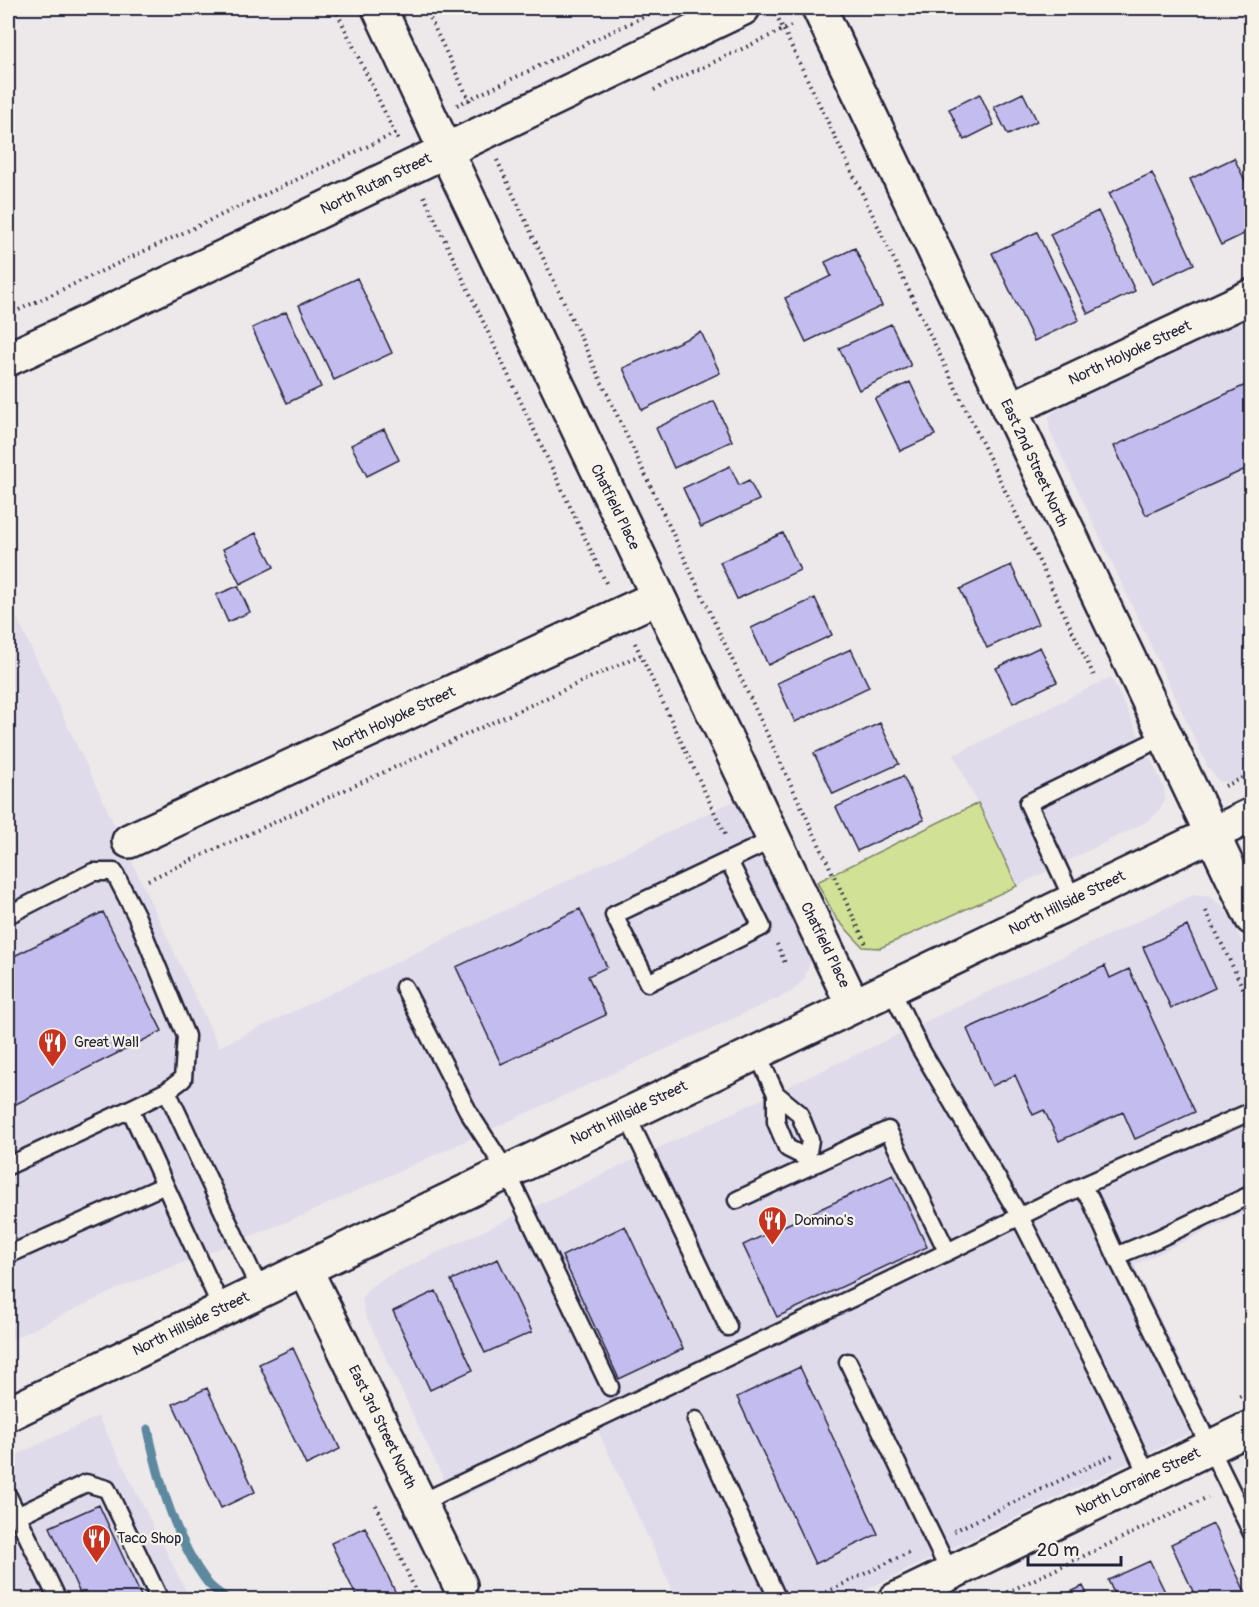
<svg xmlns="http://www.w3.org/2000/svg" width="1259" height="1607" font-family="Pangolin,sans-serif">
<style>
.built{fill:#e0dbea}
.green{fill:#d1e195;stroke:#7a8268;stroke-width:1.5}
.lines{fill:none;stroke-linecap:round;stroke-linejoin:round}
.stream{stroke:#5c88a0;stroke-width:9}
.building{fill:#c3bcee;stroke:#22223b;stroke-width:1.5}
.service-casing{stroke:#22223b;stroke-width:21}
.minor-casing{stroke:#22223b;stroke-width:38}
.tertiary-casing{stroke:#22223b;stroke-width:38}
.secondary-casing{stroke:#22223b;stroke-width:38}
.path{stroke:#22223b;stroke-width:4;stroke-dasharray:1.5 4.5;stroke-linecap:butt}
.service{stroke:#f7f3e8;stroke-width:16}
.minor{stroke:#f7f3e8;stroke-width:33}
.tertiary{stroke:#f7f3e8;stroke-width:33}
.secondary{stroke:#f7f3e8;stroke-width:33}
.labels{text-anchor:middle;dominant-baseline:central;stroke-width:4.5;stroke-linejoin:round;paint-order:stroke}
.street-label{font-size:15px;fill:#22223b;stroke:#f7f3e8}
.poi-label{font-size:15px;fill:#22223b;stroke:#f7f3e8;text-anchor:start}
</style>
<rect width="100%" height="100%" fill="#ede8e9"/>
<filter id="ink" filterUnits="userSpaceOnUse"><feTurbulence type="fractalNoise" baseFrequency=".0167" numOctaves="2"/><feDisplacementMap in="SourceGraphic" scale="12" xChannelSelector="R" yChannelSelector="G"/><feConvolveMatrix kernelMatrix="1 2 1 2 8 2 1 2 1" color-interpolation-filters="sRGB"/></filter>
<g filter="url(#ink)">
<path class="built" d="M1251,317V774L1234,782L1219,781L1209,769L1049,429V416L1062,406Z
M8,599L219,1047L740,798L805,935L811,959L804,979L791,992L299,1217L126,1285L8,1341Z
M1111,677L1164,787L1165,801L1157,813L1146,822L1017,886L954,755Z
M1193,895L1209,896L1223,907L1233,922L1251,961V1210L1134,1265L1211,1423L847,1599H677L598,1431L463,1497L453,1499L365,1314L362,1298L369,1288L384,1278Z
M98,1416L190,1599H8V1459Z"/>
<path class="green" d="M978,803L1017,886L880,948L863,947L836,918L817,882Z"/>
<g class="lines">
<path class="stream" d="M148,1429C158,1478 176,1541 207,1582C212,1589 221,1594 228,1600"/>
</g>
<path class="building" d="M1023,93L1037,121L1008,135L994,107Z
M980,94L994,125L964,140L949,109Z
M1234,158L1252,195V230L1221,245L1190,179Z
M1152,173L1194,264L1152,284L1109,193Z
M1098,211L1135,291L1088,314L1050,234Z
M1037,232L1079,320L1034,341L992,253Z
M855,248L882,306L806,342L785,298L831,276L825,262Z
M357,278L392,353L334,380L299,305Z
M286,312L321,387L287,403L252,328Z
M891,324L911,366L859,390L839,348Z
M701,332L720,373L642,410L623,368Z
M910,382L935,435L900,451L875,399Z
M1252,382V466L1146,515L1114,446Z
M714,401L732,441L674,468L656,428Z
M384,429L399,460L367,476L351,445Z
M730,466L739,485L749,480L759,500L701,527L683,488Z
M256,533L274,567L240,584L223,549Z
M783,533L800,570L737,599L720,562Z
M1011,565L1038,624L987,648L960,589Z
M238,586L250,612L228,622L216,595Z
M815,598L832,635L768,665L751,628Z
M1040,647L1057,682L1013,703L996,668Z
M851,649L869,687L795,722L777,683Z
M880,723L899,764L833,794L814,753Z
M903,776L924,820L857,851L836,807Z
M580,909L607,967L588,976L606,1015L501,1064L456,967Z
M103,912L162,1031L8,1108V959Z
M1187,926L1215,988L1171,1008L1143,947Z
M1105,966L1110,978L1129,969L1195,1112L1135,1139L1123,1112L1059,1141L1044,1110L1033,1115L1015,1075L992,1086L967,1029Z
M893,1175L927,1247L777,1317L743,1245Z
M625,1226L683,1349L619,1379L562,1256Z
M498,1259L532,1332L485,1353L451,1280Z
M436,1291L473,1370L430,1390L393,1311Z
M293,1348L340,1449L306,1465L259,1364Z
M800,1367L878,1534L815,1564L737,1397Z
M207,1388L255,1492L221,1508L173,1404Z
M99,1505L143,1600H83L50,1527Z
M1213,1524L1249,1600H1197L1171,1544Z
M365,1527L399,1600H358L331,1543Z
M1150,1561L1169,1600H1117L1108,1580Z
M1083,1586L1090,1600H1054Z"/>
<g class="lines">
<defs>
<path id="service" d="M729,861L762,927L648,983L614,915L774,839
M1073,900L1028,803L1165,736
M8,915L93,872H114L136,915L186,1036L183,1079L167,1091L130,1109L8,1166
M404,987L469,1113L507,1172L610,1387
M890,987L920,1048L1020,1217L1110,1394L1148,1477
M756,1051L776,1094L799,1113L810,1140L807,1158
M167,1091L260,1290
M776,1094V1122L787,1148L807,1158L811,1166
M130,1109L222,1309
M626,1114L728,1327
M1080,1187L1252,1111
M737,1200L888,1130L947,1251
M8,1255L165,1185
M1116,1256L1157,1239L1252,1194
M848,1362L950,1573
M696,1420L778,1600
M8,1496L58,1600
M420,1503L890,1280L1080,1187L1090,1198L1116,1256L1252,1533
M17,1516L86,1483L107,1489L160,1600"/>
<path id="minor" d="M379,8L460,181L853,1005
M8,359L65,333L743,8
M1009,410L1252,296
M129,841L658,597
M305,1269L460,1585
M895,1600L1252,1427"/>
<path id="tertiary" d="M819,8L1252,918"/>
<path id="secondary" d="M8,1414L305,1269L1252,815"/>
</defs>
<use href="#service" class="service-casing"/>
<use href="#minor" class="minor-casing"/>
<use href="#tertiary" class="tertiary-casing"/>
<use href="#secondary" class="secondary-casing"/>
<path class="path" d="M335,8L398,140
M425,8L471,104
M776,14L1095,678
M654,90L791,26
M457,105L651,13
M497,160L866,944
M424,196L607,585
M8,315L396,133
M635,643L726,837
M1225,786L1252,774
M148,880L640,655
M1206,911L1252,1007
M777,944L785,963
M1239,1396L1252,1389
M376,1505L420,1600
M954,1531L1113,1455
M810,1600L912,1551
M991,1600L1208,1497"/>
<use href="#service" class="service"/>
<use href="#minor" class="minor"/>
<use href="#tertiary" class="tertiary"/>
<use href="#secondary" class="secondary"/>
</g>
</g>
<defs>
<symbol id="restaurant-pin" viewBox="-11 -11 22 30"><path d="M0 17L-7.5 6A9.5 9.5 0 1 1 7.5 6Z" fill="#c8321e" stroke="#f7f3e8"/><path d="M-5-6h1v4h1v-4h1v4h1v-4h1v5L-1.5 .5V6h-2V.5L-5-1ZM5-6V6H3V1.5H1.5Q1.5-4 5-6Z" fill="#fff"/></symbol>
</defs>
<g fill-rule="evenodd">
<use href="#restaurant-pin" x="36" y="1026" width="33" height="45"/>
<use href="#restaurant-pin" x="756" y="1204" width="33" height="45"/>
<use href="#restaurant-pin" x="80" y="1522" width="33" height="45"/>
</g>
<g class="labels">
<g class="street-label">
<text transform="translate(376 184) rotate(-26)">North Rutan Street</text>
<text transform="translate(1130 353) rotate(-25)">North Holyoke Street</text>
<text transform="translate(1034 463) rotate(65)">East 2nd Street North</text>
<text transform="translate(615 507) rotate(64)">Chatfield Place</text>
<text transform="translate(394 719) rotate(-25)">North Holyoke Street</text>
<text transform="translate(1067 903) rotate(-26)">North Hillside Street</text>
<text transform="translate(825 945) rotate(64)">Chatfield Place</text>
<text transform="translate(629 1113) rotate(-26)">North Hillside Street</text>
<text transform="translate(191 1324) rotate(-26)">North Hillside Street</text>
<text transform="translate(382 1427) rotate(64)">East 3rd Street North</text>
<text transform="translate(1138 1482) rotate(-26)">North Lorraine Street</text>
</g>
<g class="poi-label">
<text x="74" y="1042">Great Wall</text>
<text x="794" y="1220">Domino's</text>
<text x="117" y="1538">Taco Shop</text>
</g>
</g>
<rect width="1259" height="1607" fill="none" stroke="#f7f3e8" stroke-width="30"/>
<rect x="15" y="15" width="1229" height="1577" fill="none" stroke="#22223b" stroke-width="2" filter="url(#ink)"/>
<path d="M1028 1556v9h93v-9" fill="none" stroke="#22223b" stroke-width="3"/>
<text x="1037" y="1556" font-size="18" fill="#22223b" stroke="#f7f3e8" stroke-width="4.5" paint-order="stroke">20 m</text>
</svg>
